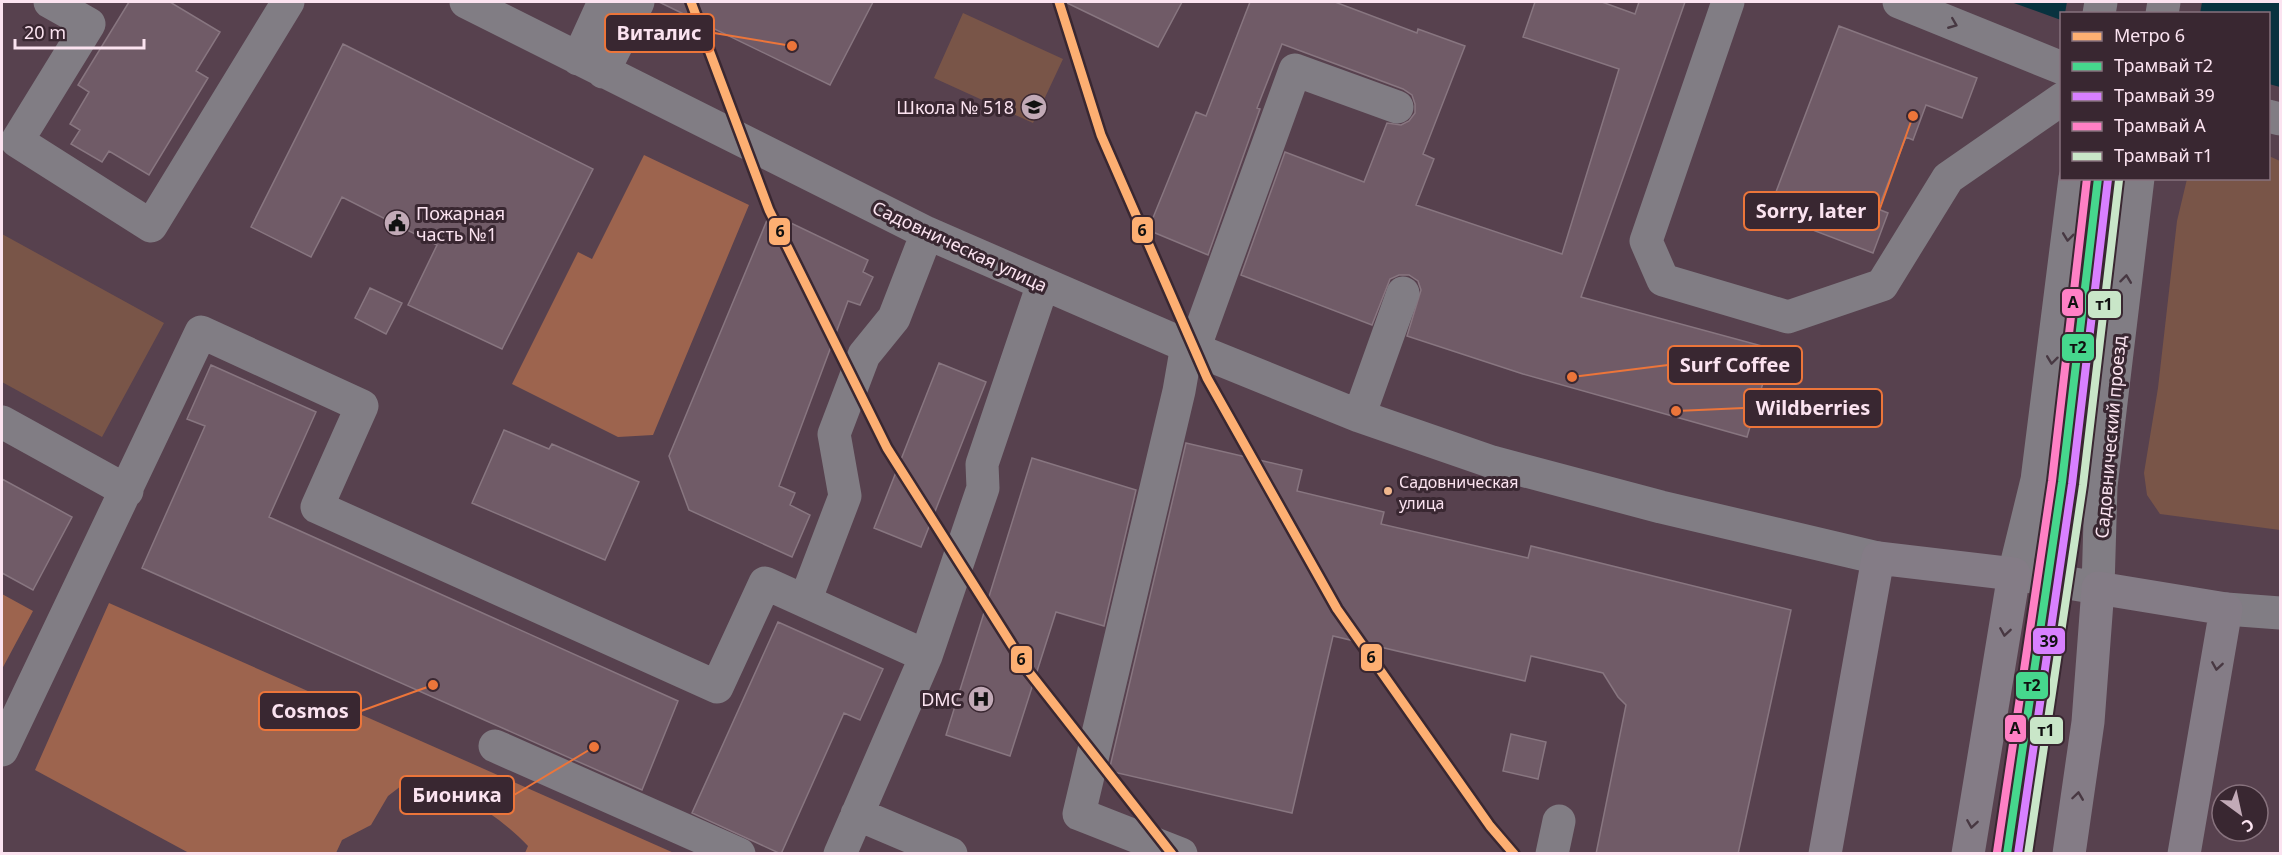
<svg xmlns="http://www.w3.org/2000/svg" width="2282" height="855" font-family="'Noto Sans',sans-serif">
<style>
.green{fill:#795548}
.forest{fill:#9d644e}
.water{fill:#08323f}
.pier{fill:#57414e}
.building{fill:#705b67;stroke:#887680;stroke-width:1.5}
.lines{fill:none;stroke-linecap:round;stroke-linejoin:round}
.minor{stroke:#817d84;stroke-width:33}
.major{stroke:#847c86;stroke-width:33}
.tram-1-casing{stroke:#392731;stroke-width:12}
.tram-2-casing{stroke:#392731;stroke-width:12}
.tram-3-casing{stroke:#392731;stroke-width:12}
.tram-4-casing{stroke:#392731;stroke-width:12}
.tram-1{stroke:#46d78d;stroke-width:8}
.tram-2{stroke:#d880ff;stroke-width:8}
.tram-3{stroke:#ff80c5;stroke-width:8}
.tram-4{stroke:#c9e6c8;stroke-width:8}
.metro-1-casing{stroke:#392731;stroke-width:14}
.metro-1{stroke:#fdaf72;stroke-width:9}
.oneway{stroke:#473842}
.oneway2{stroke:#483842}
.bus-dot{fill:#f1b78d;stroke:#392731;stroke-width:2}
.labels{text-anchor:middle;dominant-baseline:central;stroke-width:6;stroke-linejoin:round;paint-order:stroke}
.bus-label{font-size:16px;fill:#fbe3f0;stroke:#392731;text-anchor:start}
.poi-label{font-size:18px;fill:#fbe3f0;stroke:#392731;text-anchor:end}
.street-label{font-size:18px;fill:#fbe3f0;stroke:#392731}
.leader{fill:none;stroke:#ec753a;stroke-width:2}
.callout-dot{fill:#ec753a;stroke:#392731;stroke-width:2}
.callout{fill:#392731;stroke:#ec753a;stroke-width:2}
.callout-label{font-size:20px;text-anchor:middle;font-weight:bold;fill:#fbe3f0}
.line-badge{stroke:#392731;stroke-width:2}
.pale-badge-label{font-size:16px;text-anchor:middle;font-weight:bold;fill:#111}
</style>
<rect width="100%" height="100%" fill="#57414e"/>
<path class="green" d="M963,13L1063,59L1033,123L934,78Z
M2269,156L2280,161V530L2160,514L2147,495L2144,473L2158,388L2177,221L2187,179L2268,178Z
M2,234L164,323L102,437L2,382Z"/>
<path class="forest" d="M644,155L749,205L653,435L618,437L512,384L578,252L592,259Z
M2,594L33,611L2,669Z
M109,603L674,853H525L528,846C496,812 457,792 414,776L388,796L371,825L342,840L336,853H189L35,770Z"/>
<path class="water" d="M2011,2H2280V87L2269,84L2268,14H2062L2061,20Z"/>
<path class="pier" d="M2067,2H2202L2200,14L2065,13Z"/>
<path class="building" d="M129,2H170L220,32L196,71L208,78L149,175L109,151L102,162L71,144L80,130L70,124L89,92L78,85Z
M659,2H873L830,85Z
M1065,2H1182L1158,47Z
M1250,2H1335L1417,33L1418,29L1465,46L1423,154L1434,159L1416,205L1562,254L1619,69L1523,37L1535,2H1602L1635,14L1639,2H1685L1581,297L1773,349L1747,437L1523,374L1407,336L1421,290L1418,281L1409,275H1399L1390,279L1372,325L1241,275L1285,152L1364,182L1387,123L1401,125L1409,121L1415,113V104L1412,95L1403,89L1282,44L1257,108L1260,109L1208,255L1148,230L1196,112L1206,116Z
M1839,26L1977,78L1962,118L1926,105L1913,140L1906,137L1878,209L1888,213L1873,253L1768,213Z
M343,44L593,169L502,349L408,305L437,245L342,197L311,257L251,227Z
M770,213L868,260L863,272L873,277L860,305L848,301L779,486L795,493L790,505L810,515L792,557L689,510L669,456Z
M370,288L402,303L386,334L355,318Z
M939,363L986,382L921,547L874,528Z
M211,365L316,412L269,517L678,701L642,790L142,568L205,426L187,419Z
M504,430L549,449L552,444L639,482L605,560L472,503Z
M1186,443L1302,470L1297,491L1384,512L1381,524L1528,558L1531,546L1791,610L1738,854H1596L1626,705L1618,697L1603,673L1531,656L1525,681L1333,636L1292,813L1109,771Z
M1032,458L1136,490L1104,626L1056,612L1010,756L946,735Z
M2,479L72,517L33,590L2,573Z
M778,622L883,669L860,720L844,713L781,854L692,813Z
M1511,734L1546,742L1538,779L1503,771Z"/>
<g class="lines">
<path class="minor" d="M50,2L89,24L17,141L151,226L288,2
M466,2L927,233L1194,349L1359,416L1492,462L1661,507L1878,558
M1728,2L1646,241L1663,280L1788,317L1882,285L1948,178L2062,99
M1899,2L2062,68
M2099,14L2101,2
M2162,14L2164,2
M578,59L604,2
M603,72L638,2
M2268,116L2280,119
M2075,178L2037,480L2014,574L2098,588L2101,486L2138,178
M1194,349L1295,70L1397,107
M1359,416L1403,293
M2,422L127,491
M805,601L845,496L834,434L864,355L894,318L927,233
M2226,609L2280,613
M495,746L739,854
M2,750L201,332L362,406L317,507L717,687L765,583L926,656
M857,814L951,854
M840,854L926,656L983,488L982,464L1043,284
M1181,854L1079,814L1179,391L1187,345
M1552,854L1559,821"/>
<path class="major" d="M1825,854L1878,558L2014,574L1968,854
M2069,854L2088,722L2098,588L2226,609L2184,854"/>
<defs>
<path id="tram-1" d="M2007,854L2062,482L2098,178"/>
<path id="tram-2" d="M2018,854L2072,484L2108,179"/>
<path id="tram-3" d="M1997,852L2052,481L2087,178"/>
<path id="tram-4" d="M2028,854L2083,485L2119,180"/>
</defs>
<use href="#tram-1" class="tram-1-casing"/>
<use href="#tram-2" class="tram-2-casing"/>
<use href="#tram-3" class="tram-3-casing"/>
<use href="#tram-4" class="tram-4-casing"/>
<use href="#tram-1" class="tram-1"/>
<use href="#tram-2" class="tram-2"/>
<use href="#tram-3" class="tram-3"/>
<use href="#tram-4" class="tram-4"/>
<defs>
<path id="metro-1" d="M691,2L769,210L887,448L1029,672L1172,854
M1059,2L1101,135L1207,378L1337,609L1490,826L1514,854"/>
</defs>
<use href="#metro-1" class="metro-1-casing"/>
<use href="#metro-1" class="metro-1"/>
</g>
<defs><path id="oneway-chevron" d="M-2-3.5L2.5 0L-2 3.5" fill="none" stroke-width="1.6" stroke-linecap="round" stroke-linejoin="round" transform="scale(1.5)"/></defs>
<g class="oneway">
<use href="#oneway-chevron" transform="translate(1953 24) rotate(22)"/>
<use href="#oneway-chevron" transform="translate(2068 237) rotate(97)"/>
<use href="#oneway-chevron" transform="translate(2126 279) rotate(-83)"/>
<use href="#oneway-chevron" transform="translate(2052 360) rotate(97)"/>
</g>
<g class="oneway2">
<use href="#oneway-chevron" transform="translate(2005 632) rotate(99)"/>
<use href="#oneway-chevron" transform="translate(2217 666) rotate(99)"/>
<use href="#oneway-chevron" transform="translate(2078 796) rotate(-82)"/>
<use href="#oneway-chevron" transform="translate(1972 824) rotate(99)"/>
</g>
<defs>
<symbol id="school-disc" viewBox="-11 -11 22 22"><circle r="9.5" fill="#c2aab7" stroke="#392731"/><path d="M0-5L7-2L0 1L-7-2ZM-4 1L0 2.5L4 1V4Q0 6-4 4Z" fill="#111"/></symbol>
<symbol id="civic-disc" viewBox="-11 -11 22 22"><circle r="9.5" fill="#c2aab7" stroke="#392731"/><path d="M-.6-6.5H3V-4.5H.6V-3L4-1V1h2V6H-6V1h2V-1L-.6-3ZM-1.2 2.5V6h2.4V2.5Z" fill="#111"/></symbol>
<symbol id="hospital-disc" viewBox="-11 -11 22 22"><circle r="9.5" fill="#c2aab7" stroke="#392731"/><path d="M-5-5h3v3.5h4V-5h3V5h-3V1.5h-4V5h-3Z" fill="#111"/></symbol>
</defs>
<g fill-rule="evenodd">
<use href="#school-disc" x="1019" y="92" width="30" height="30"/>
<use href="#civic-disc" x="382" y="208" width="30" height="30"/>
<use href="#hospital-disc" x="966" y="684" width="30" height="30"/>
</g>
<circle class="bus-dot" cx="1388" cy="491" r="5"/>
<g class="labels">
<g class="bus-label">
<text x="1399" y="482">Садовническая<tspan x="1399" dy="21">улица</tspan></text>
</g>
<g class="poi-label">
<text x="1014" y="107">Школа № 518</text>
<text x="416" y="213" text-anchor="start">Пожарная<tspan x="416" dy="21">часть №1</tspan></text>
<text x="962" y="699">DMC</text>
</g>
<g class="street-label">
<text transform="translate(960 246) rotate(25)">Садовническая улица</text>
<text transform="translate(2110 437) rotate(-85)">Садовнический проезд</text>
</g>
</g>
<path class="leader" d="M792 46L714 33M1913 116L1879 211M1572 377L1668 365M1676 411L1744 408M433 685L361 711M594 747L514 795"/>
<g class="callout-dot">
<circle cx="792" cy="46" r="6"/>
<circle cx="1913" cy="116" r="6"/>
<circle cx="1572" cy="377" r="6"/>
<circle cx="1676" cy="411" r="6"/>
<circle cx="433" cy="685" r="6"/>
<circle cx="594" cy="747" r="6"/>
</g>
<g class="callout">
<rect x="605" y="14" width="109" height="38" rx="6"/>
<rect x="1744" y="192" width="135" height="38" rx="6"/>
<rect x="1668" y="346" width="134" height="38" rx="6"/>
<rect x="1744" y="389" width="138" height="38" rx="6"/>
<rect x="259" y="692" width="102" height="38" rx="6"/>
<rect x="400" y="776" width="114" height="38" rx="6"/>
</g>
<g class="callout-label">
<text x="659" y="40">Виталис</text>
<text x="1811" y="218">Sorry, later</text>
<text x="1735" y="372">Surf Coffee</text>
<text x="1813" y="415">Wildberries</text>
<text x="310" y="718">Cosmos</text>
<text x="457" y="802">Бионика</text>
</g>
<g class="line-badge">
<rect x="1131" y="216" width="23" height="28" rx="6" fill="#fdaf72"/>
<rect x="768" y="217" width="23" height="29" rx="6" fill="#fdaf72"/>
<rect x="2061" y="288" width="23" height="29" rx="6" fill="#ff80c5"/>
<rect x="2087" y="290" width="35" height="29" rx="6" fill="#c9e6c8"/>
<rect x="2061" y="333" width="34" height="29" rx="6" fill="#46d78d"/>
<rect x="2032" y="627" width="34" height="28" rx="6" fill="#d880ff"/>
<rect x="1360" y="643" width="23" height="29" rx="6" fill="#fdaf72"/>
<rect x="1010" y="645" width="23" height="29" rx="6" fill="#fdaf72"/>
<rect x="2015" y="671" width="34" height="29" rx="6" fill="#46d78d"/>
<rect x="2004" y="714" width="23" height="29" rx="6" fill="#ff80c5"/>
<rect x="2029" y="716" width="35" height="29" rx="6" fill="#c9e6c8"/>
</g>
<g class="pale-badge-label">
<text x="1142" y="236">6</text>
<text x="780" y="237">6</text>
<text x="2073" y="308">А</text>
<text x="2104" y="310">т1</text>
<text x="2078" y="353">т2</text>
<text x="2049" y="647">39</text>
<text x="1371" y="663">6</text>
<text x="1021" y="665">6</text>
<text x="2032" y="691">т2</text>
<text x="2015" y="734">А</text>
<text x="2046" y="736">т1</text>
</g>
<rect width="2282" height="855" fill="none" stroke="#fbe3f0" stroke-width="6"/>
<rect x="2060" y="12" width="210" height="168" fill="#392731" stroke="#87727d" stroke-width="1.5"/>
<rect x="2072" y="32" width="30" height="9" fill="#fdaf72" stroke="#87727d" stroke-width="1.5"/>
<text x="2114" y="42" font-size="18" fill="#fbe3f0">Метро 6</text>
<rect x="2072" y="62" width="30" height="9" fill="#46d78d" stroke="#87727d" stroke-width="1.5"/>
<text x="2114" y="72" font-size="18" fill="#fbe3f0">Трамвай т2</text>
<rect x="2072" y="92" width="30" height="9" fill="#d880ff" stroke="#87727d" stroke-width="1.5"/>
<text x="2114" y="102" font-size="18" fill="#fbe3f0">Трамвай 39</text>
<rect x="2072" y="122" width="30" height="9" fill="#ff80c5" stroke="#87727d" stroke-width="1.5"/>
<text x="2114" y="132" font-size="18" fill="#fbe3f0">Трамвай А</text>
<rect x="2072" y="152" width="30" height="9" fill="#c9e6c8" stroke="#87727d" stroke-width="1.5"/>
<text x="2114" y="162" font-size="18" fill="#fbe3f0">Трамвай т1</text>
<g transform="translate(2240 813) rotate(147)"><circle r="28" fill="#392731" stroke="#87727d" stroke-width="1.5"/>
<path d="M0-4.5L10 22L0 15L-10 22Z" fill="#c2aab7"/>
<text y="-9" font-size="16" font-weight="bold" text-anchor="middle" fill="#fbe3f0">С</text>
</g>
<path d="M15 39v9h129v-9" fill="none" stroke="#fbe3f0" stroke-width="3"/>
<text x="24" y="39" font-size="18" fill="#fbe3f0" stroke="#392731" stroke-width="4.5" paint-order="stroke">20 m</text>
</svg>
